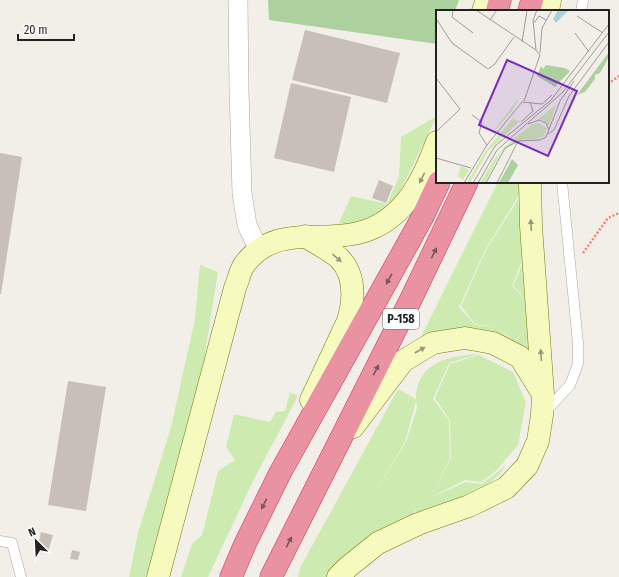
<svg xmlns="http://www.w3.org/2000/svg" width="619" height="577" font-family="'Fira Sans Condensed',sans-serif">
<style>
.grass{fill:#cdebb0;fill-rule:evenodd}
.forest{fill:#add19e}
.building{fill:#c7bfb8}
.lines{fill:none;stroke-linecap:round;stroke-linejoin:round}
.lane-casing{stroke:#a9a9a9;stroke-width:11}
.street-casing{stroke:#a9a9a9;stroke-width:20}
.secondary-casing{stroke:#707d05;stroke-width:23}
.highway-casing{stroke:#dc2a67;stroke-width:23}
.path{stroke:#fa8072;stroke-width:2.5;stroke-dasharray:2 2;stroke-linecap:butt}
.lane{stroke:#fff;stroke-width:10}
.street{stroke:#fff;stroke-width:19}
.secondary{stroke:#f7fabf;stroke-width:22}
.highway{stroke:#e892a2;stroke-width:22}
.oneway{fill:#979978}
.oneway2{fill:#7b545c}
.labels{text-anchor:middle;dominant-baseline:central;stroke-width:4;stroke-linejoin:round;paint-order:stroke}
.shield{fill:#fff;stroke:#646464;stroke-width:1}
.shield-label{font-size:12px;font-weight:bold;fill:#222}
.inset-road{fill:none;stroke:#9f9d99;stroke-width:1}
.view{fill:#7b2cbf;fill-opacity:0.15;stroke:#7b2cbf;stroke-width:2}
.inset-edge{fill:none;stroke:#222;stroke-width:2}
</style>
<rect width="100%" height="100%" fill="#f2efe9"/>
<path class="grass" d="M437,116L398,195L386,208L366,221L349,226L339,223L351,196L387,204L399,176L401,137Z
M498,182H520L521,192L485,250L459,307L475,325L497,327L514,343L478,330L462,327L419,341Z
M521,195L525,253L512,286L521,295L524,310L521,294L513,286L528,251L536,360L526,347L515,343L527,327L515,342L497,327L475,324L461,306L486,250Z
M200,265L218,272L204,360L175,475L146,577H129L138,533L171,427L195,319Z
M479,354L449,363L433,399L449,420L450,458L433,493L451,458L450,420L435,398L450,364L479,355L513,372L526,402L518,445L498,469L482,482L465,480L430,498L466,482L482,484L506,465L500,474L480,491L415,515L416,509L413,514L356,548L327,577H298L301,566L398,389L416,399C416,363 449,355 479,354ZM416,401L417,408L406,442L371,499L405,442Z
M290,392L298,396L254,479L208,577H181L192,544L202,535L218,471L235,460L226,447L234,414L270,422L276,412L285,411Z"/>
<path class="forest" d="M268,0H459L455,11H437V44L269,20Z"/>
<path class="building" d="M305,30L400,53L387,103L292,80Z
M291,83L351,97L334,172L274,158Z
M0,153L22,157L1,294H0Z
M379,180L393,186L386,203L372,198Z
M68,381L106,387L86,511L48,505Z
M41,532L53,535L48,552L37,550Z
M72,550L80,552L78,560L70,559Z"/>
<g class="lines">
<defs>
<path id="lane" d="M581,11L583,0
M545,412L570,385L578,364V343L562,182
M0,541L12,543L21,577"/>
<path id="street" d="M238,0L239,90L242,193L247,225L259,250"/>
<path id="secondary" d="M483,11L487,0
M548,11L550,0
M305,236C315,243 330,250 339,258C356,275 354,300 348,321L311,400
M353,427L403,361L433,343L465,338L493,343L520,357L541,391
M158,577L235,288C238,281 240,271 244,265C276,221 325,246 368,230C406,216 424,178 437,142
M338,577L348,567L378,543L418,524L469,506L506,488L527,466L538,441L542,415L543,394L531,226L530,182"/>
<path id="highway" d="M497,11L500,0
M529,11L532,0
M231,577L245,544L280,473L422,218L439,182
M271,577L411,299L467,182"/>
</defs>
<use href="#lane" class="lane-casing"/>
<use href="#street" class="street-casing"/>
<use href="#secondary" class="secondary-casing"/>
<use href="#highway" class="highway-casing"/>
<path class="path" d="M608,84L619,76
M583,253L608,218L619,213"/>
<use href="#lane" class="lane"/>
<use href="#street" class="street"/>
<use href="#secondary" class="secondary"/>
<use href="#highway" class="highway"/>
</g>
<defs><path id="oneway-solid" d="M-6-.8H1V-3.2L6.5 0L1 3.2V.8H-6Z"/></defs>
<g class="oneway">
<use href="#oneway-solid" transform="translate(422 178) rotate(116)"/>
<use href="#oneway-solid" transform="translate(531 225) rotate(-93)"/>
<use href="#oneway-solid" transform="translate(337 258) rotate(41)"/>
<use href="#oneway-solid" transform="translate(420 350) rotate(-30)"/>
<use href="#oneway-solid" transform="translate(541 355) rotate(-94)"/>
</g>
<g class="oneway2">
<use href="#oneway-solid" transform="translate(434 253) rotate(-64)"/>
<use href="#oneway-solid" transform="translate(389 279) rotate(119)"/>
<use href="#oneway-solid" transform="translate(376 370) rotate(-63)"/>
<use href="#oneway-solid" transform="translate(264 504) rotate(116)"/>
<use href="#oneway-solid" transform="translate(289 542) rotate(-63)"/>
</g>
<g class="labels">
<rect class="shield" x="383" y="309" width="36" height="20" rx="3"/>
<g class="shield-label">
<text x="401" y="319">Р-158</text>
</g>
</g>
<g transform="translate(436 10)">
<rect width="173" height="173" fill="#f2efe9"/>
<path d="M81,90L82,91L76,101L52,128ZM120,95L113,116L107,110L102,109ZM77,108L81,111L85,110L52,141L34,173H31L49,142ZM102,113L111,118L108,126L101,129L84,130L65,142L49,173H44L58,149L77,129L97,114ZM25,156L33,160L27,170L22,166Z" fill="#cdebb0"/>
<path d="M173,42V47L164,63L159,65V69L149,82L141,85ZM110,55L129,58L134,61L119,77L101,66L105,56L107,59ZM76,149L82,155L72,173H63Z" fill="#add19e"/>
<path d="M122,0H133L120,13L117,9Z" fill="#aad3df"/>
<path class="inset-road" d="M17,0L16,7L37,23M40,0L100,40M141,6L167,23M1,10L16,33L52,59L58,55L78,27M54,10L61,0M98,13L103,6L110,10M139,23L153,42M86,32L91,0M104,43L106,18L116,0M0,68L24,99L0,122M88,91L104,45L100,40L97,10L101,0M36,105L46,112L43,123L51,135M85,112L97,101L94,92M92,114L103,110L110,113L113,120M112,124L118,120L133,86L173,32M0,148L35,158M28,173L51,135L86,92L106,94L116,85M37,173L59,136L115,90L173,14M42,173L61,140L127,82L173,22M50,173L69,138L82,131L104,130L110,127L124,91L138,71M61,173L82,131"/>
<path class="view" d="M71,50L141,81L112,146L43,115Z"/>
<rect width="173" height="173" class="inset-edge"/>
</g>
<g transform="translate(36 541) rotate(336)" stroke="#ffffff" stroke-width="3" paint-order="stroke">
<path d="M0-3L7 15L0 10L-7 15Z" fill="#222222"/>
<text y="-6" font-size="11" font-weight="bold" text-anchor="middle" fill="#222222">N</text>
</g>
<path d="M18 34v6h56v-6" fill="none" stroke="#222222" stroke-width="2"/>
<text x="24" y="34" font-size="12" fill="#222222" stroke="#ffffff" stroke-width="3" paint-order="stroke">20 m</text>
</svg>
